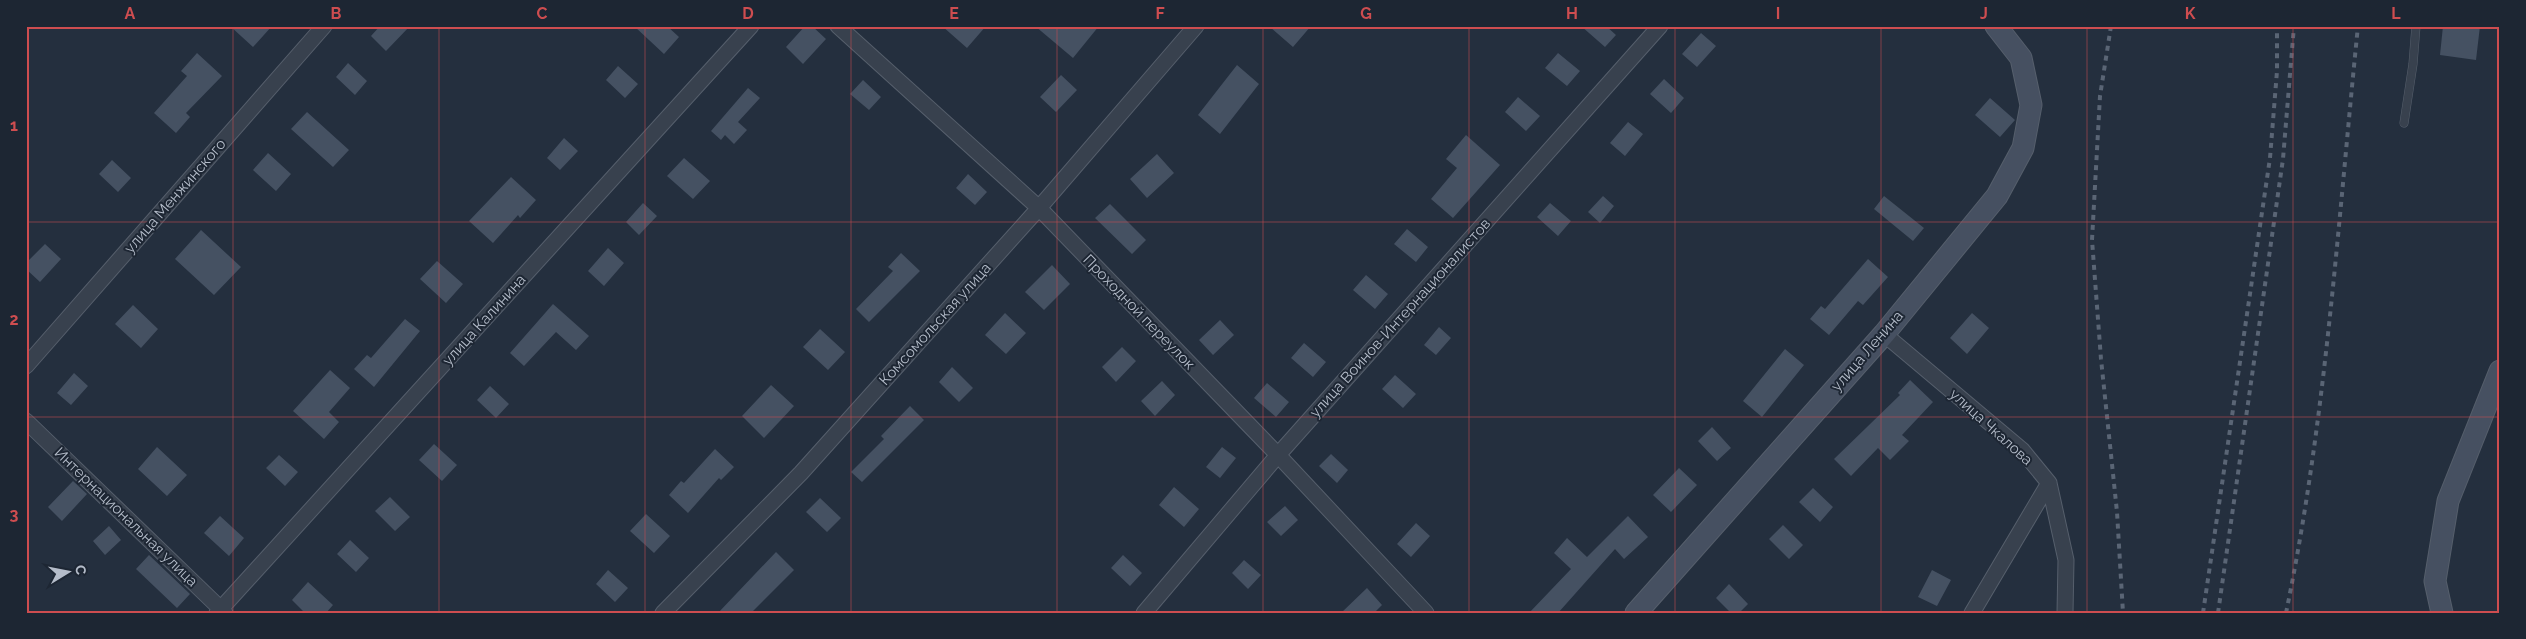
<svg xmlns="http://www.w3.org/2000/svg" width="2526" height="639" font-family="Raleway,sans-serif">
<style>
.building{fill:#455162}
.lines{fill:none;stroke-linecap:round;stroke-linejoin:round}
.service-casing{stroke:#565f6c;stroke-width:9}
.minor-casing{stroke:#565f6c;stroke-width:17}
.secondary-casing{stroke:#565f6c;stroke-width:23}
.service{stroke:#38414e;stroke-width:8}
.minor{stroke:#38414e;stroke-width:15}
.secondary{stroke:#465061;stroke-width:21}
.rail{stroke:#5a6575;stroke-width:4;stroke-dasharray:5 5;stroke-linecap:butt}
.grid{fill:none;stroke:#ce4d50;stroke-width:1;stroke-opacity:0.55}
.labels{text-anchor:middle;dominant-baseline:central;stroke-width:4;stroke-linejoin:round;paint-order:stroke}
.street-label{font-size:15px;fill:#b4bcc9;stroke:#1d2633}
.neatline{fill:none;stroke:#ce4d50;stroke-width:2}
.grid-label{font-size:16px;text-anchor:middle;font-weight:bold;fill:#ce4d50}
</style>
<rect width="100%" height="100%" fill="#242f3e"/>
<path class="building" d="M230,26H272L253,47Z
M380,26H410L386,51L371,36Z
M634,26H667L679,37L664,54Z
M805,26H812L826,39L803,64L786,47Z
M942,26H986L967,48Z
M1035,26H1099L1073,58Z
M1269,26H1311L1293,47Z
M1581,26H1606L1616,35L1605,47Z
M2443,26H2480L2476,60L2440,55Z
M1701,33L1716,46L1697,67L1682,54Z
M197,53L222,76L186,113L190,117L176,133L154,113L187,76L181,71Z
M1558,53L1580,71L1567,86L1545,68Z
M348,63L367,81L355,95L336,77Z
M1237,65L1259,84L1220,134L1198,115Z
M618,66L638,84L625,98L606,80Z
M1061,75L1077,90L1056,112L1040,97Z
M1664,79L1684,98L1671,113L1650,94Z
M863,80L881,97L869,110L850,94Z
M748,88L760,98L738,122L747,130L734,144L725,135L721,140L711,131Z
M1518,97L1540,116L1526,131L1505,112Z
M1990,98L2015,120L2000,137L1975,115Z
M307,112L349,150L333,167L291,129Z
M1628,122L1643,134L1625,156L1610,143Z
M1466,135L1500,165L1453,218L1431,199L1457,168L1446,159Z
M564,138L578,151L560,170L547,158Z
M268,153L291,174L276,191L253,170Z
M1157,154L1174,173L1147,198L1130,179Z
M684,158L710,181L693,199L667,176Z
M112,160L131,178L118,192L99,174Z
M968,174L987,192L975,205L956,188Z
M511,177L536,200L520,218L518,215L493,243L469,221Z
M1603,196L1614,206L1600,223L1588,212Z
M1884,196L1924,228L1913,241L1874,209Z
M643,203L657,216L639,235L626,222Z
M1550,203L1571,221L1558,236L1537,217Z
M1110,204L1146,240L1132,254L1095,218Z
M1407,229L1428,247L1416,262L1394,244Z
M201,230L241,267L214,295L175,259Z
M45,244L61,259L40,282L26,269V263Z
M608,248L624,263L604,286L588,271Z
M901,253L920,271L869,322L856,309L893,271L888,267Z
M1868,259L1888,277L1863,305L1858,301L1829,335L1810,319L1821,306L1825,309Z
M437,261L463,284L446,303L420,279Z
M1052,265L1070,284L1044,310L1025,292Z
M1366,275L1388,294L1375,309L1353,290Z
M553,304L589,336L576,350L556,332L524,366L510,353Z
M133,305L158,329L141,348L115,324Z
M1005,313L1026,333L1006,354L985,335Z
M1972,313L1989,328L1967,354L1950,338Z
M405,319L420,331L374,387L354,369L367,355L371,358Z
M1220,320L1234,335L1213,355L1199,340Z
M1439,327L1451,338L1436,355L1424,345Z
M820,329L845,352L828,370L803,347Z
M1304,343L1326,362L1313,377L1291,358Z
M1122,347L1136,361L1116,382L1102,367Z
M1785,349L1804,365L1762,417L1743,401Z
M952,367L973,388L959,402L939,382Z
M330,370L350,388L329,412L339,422L324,439L293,411Z
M74,373L88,386L71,405L57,393Z
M1395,375L1416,394L1403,408L1382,389Z
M1910,380L1933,402L1902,435L1909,441L1890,460L1878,448L1851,476L1834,459L1900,395L1898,393Z
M1162,381L1175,395L1155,416L1141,401Z
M1267,383L1289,402L1276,417L1254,398Z
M771,385L794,406L764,438L742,416Z
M490,386L509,404L496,418L477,400Z
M910,406L924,420L862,482L851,472L884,439L881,436Z
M1712,427L1731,448L1717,461L1698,441Z
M434,444L457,465L442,481L419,460Z
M157,447L187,475L167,496L138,469Z
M1222,447L1236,458L1220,478L1206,467Z
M715,449L734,467L721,480L719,478L688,513L669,495L681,481L684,483Z
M1331,454L1348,470L1337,483L1319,466Z
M279,455L298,472L285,486L266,468Z
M1679,468L1697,485L1671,512L1653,495Z
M73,481L87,494L62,521L48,507Z
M1174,487L1199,509L1184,527L1159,505Z
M1813,488L1833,507L1820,522L1799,502Z
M390,497L410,517L395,531L375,511Z
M820,498L841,518L827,532L806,512Z
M1285,506L1298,520L1281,536L1267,522Z
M646,514L670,536L654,553L630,531Z
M220,516L244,538L229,556L204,533Z
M1628,516L1648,537L1624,559L1615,549L1558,613H1529L1571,569L1554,553L1567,538L1587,557Z
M1416,523L1430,536L1411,557L1397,544Z
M1783,525L1803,545L1789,559L1769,539Z
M109,526L121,540L105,555L93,541Z
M350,540L369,558L356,572L337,554Z
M776,552L794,570L751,613H718Z
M149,555L190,594L177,608L136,569Z
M1123,555L1142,573L1130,586L1111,568Z
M1244,560L1261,575L1248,589L1232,573Z
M608,570L628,588L615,602L596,584Z
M1932,570L1951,580L1937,606L1918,597Z
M308,582L333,605L326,613H305L292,600Z
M1729,584L1748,604L1739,613H1731L1716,598Z
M1367,588L1382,605L1374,613H1341Z"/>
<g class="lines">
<defs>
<path id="service" d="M2404,123L2413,64L2416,26"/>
<path id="minor" d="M838,26L1039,208L1278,455L1426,613
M1884,334L2022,450L2049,483L1972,613
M26,366L324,26
M26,421L225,613
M2049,483L2066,560L2065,613
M217,613L751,26
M663,613L801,473L1039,208L1196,26
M1144,613L1278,455L1660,26"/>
<path id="secondary" d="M1636,613L1884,334L1997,196L2023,148L2031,105L2021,58L1996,26
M2442,613L2435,581L2448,501L2500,371"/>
</defs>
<use href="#service" class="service-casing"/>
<use href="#minor" class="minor-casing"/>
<use href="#secondary" class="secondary-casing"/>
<use href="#service" class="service"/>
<use href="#minor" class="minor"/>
<use href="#secondary" class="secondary"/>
<path class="rail" d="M2111,26L2100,96L2092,240L2101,359L2117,512L2123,613
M2203,613L2270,158L2277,71V26
M2218,613L2283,159L2294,26
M2286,613C2326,419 2338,222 2358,26"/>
</g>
<path class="grid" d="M233,26V613M439,26V613M645,26V613M851,26V613M1057,26V613M1263,26V613M1469,26V613M1675,26V613M1881,26V613M2087,26V613M2293,26V613M26,222H2500M26,417H2500"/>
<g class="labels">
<g class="street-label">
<text transform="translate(175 196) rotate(-49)">улица Менжинского</text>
<text transform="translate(1139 312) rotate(46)">Проходной переулок</text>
<text transform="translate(1400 318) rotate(-48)">улица Воинов-Интернационалистов</text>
<text transform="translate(484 320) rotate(-48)">улица Калинина</text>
<text transform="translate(935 324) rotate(-48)">Комсомольская улица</text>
<text transform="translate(1867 351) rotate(-49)">улица Ленина</text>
<text transform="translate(1991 427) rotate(42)">улица Чкалова</text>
<text transform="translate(126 517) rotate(44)">Интернациональная улица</text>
</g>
</g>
<rect width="2526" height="639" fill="none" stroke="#1d2633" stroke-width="55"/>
<g transform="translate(68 572) rotate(80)" stroke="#1d2633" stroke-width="4" paint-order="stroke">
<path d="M0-4L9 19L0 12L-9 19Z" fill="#b4bcc9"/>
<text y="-8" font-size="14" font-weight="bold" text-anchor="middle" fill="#b4bcc9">С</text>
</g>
<rect x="28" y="28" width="2470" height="584" class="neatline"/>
<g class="grid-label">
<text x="130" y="19">A</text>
<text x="336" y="19">B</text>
<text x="542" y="19">C</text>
<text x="748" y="19">D</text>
<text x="954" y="19">E</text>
<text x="1160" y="19">F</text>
<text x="1366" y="19">G</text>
<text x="1572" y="19">H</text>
<text x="1778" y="19">I</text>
<text x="1984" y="19">J</text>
<text x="2190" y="19">K</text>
<text x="2396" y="19">L</text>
<text x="14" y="131">1</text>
<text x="14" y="325">2</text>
<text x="14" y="520">3</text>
</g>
</svg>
